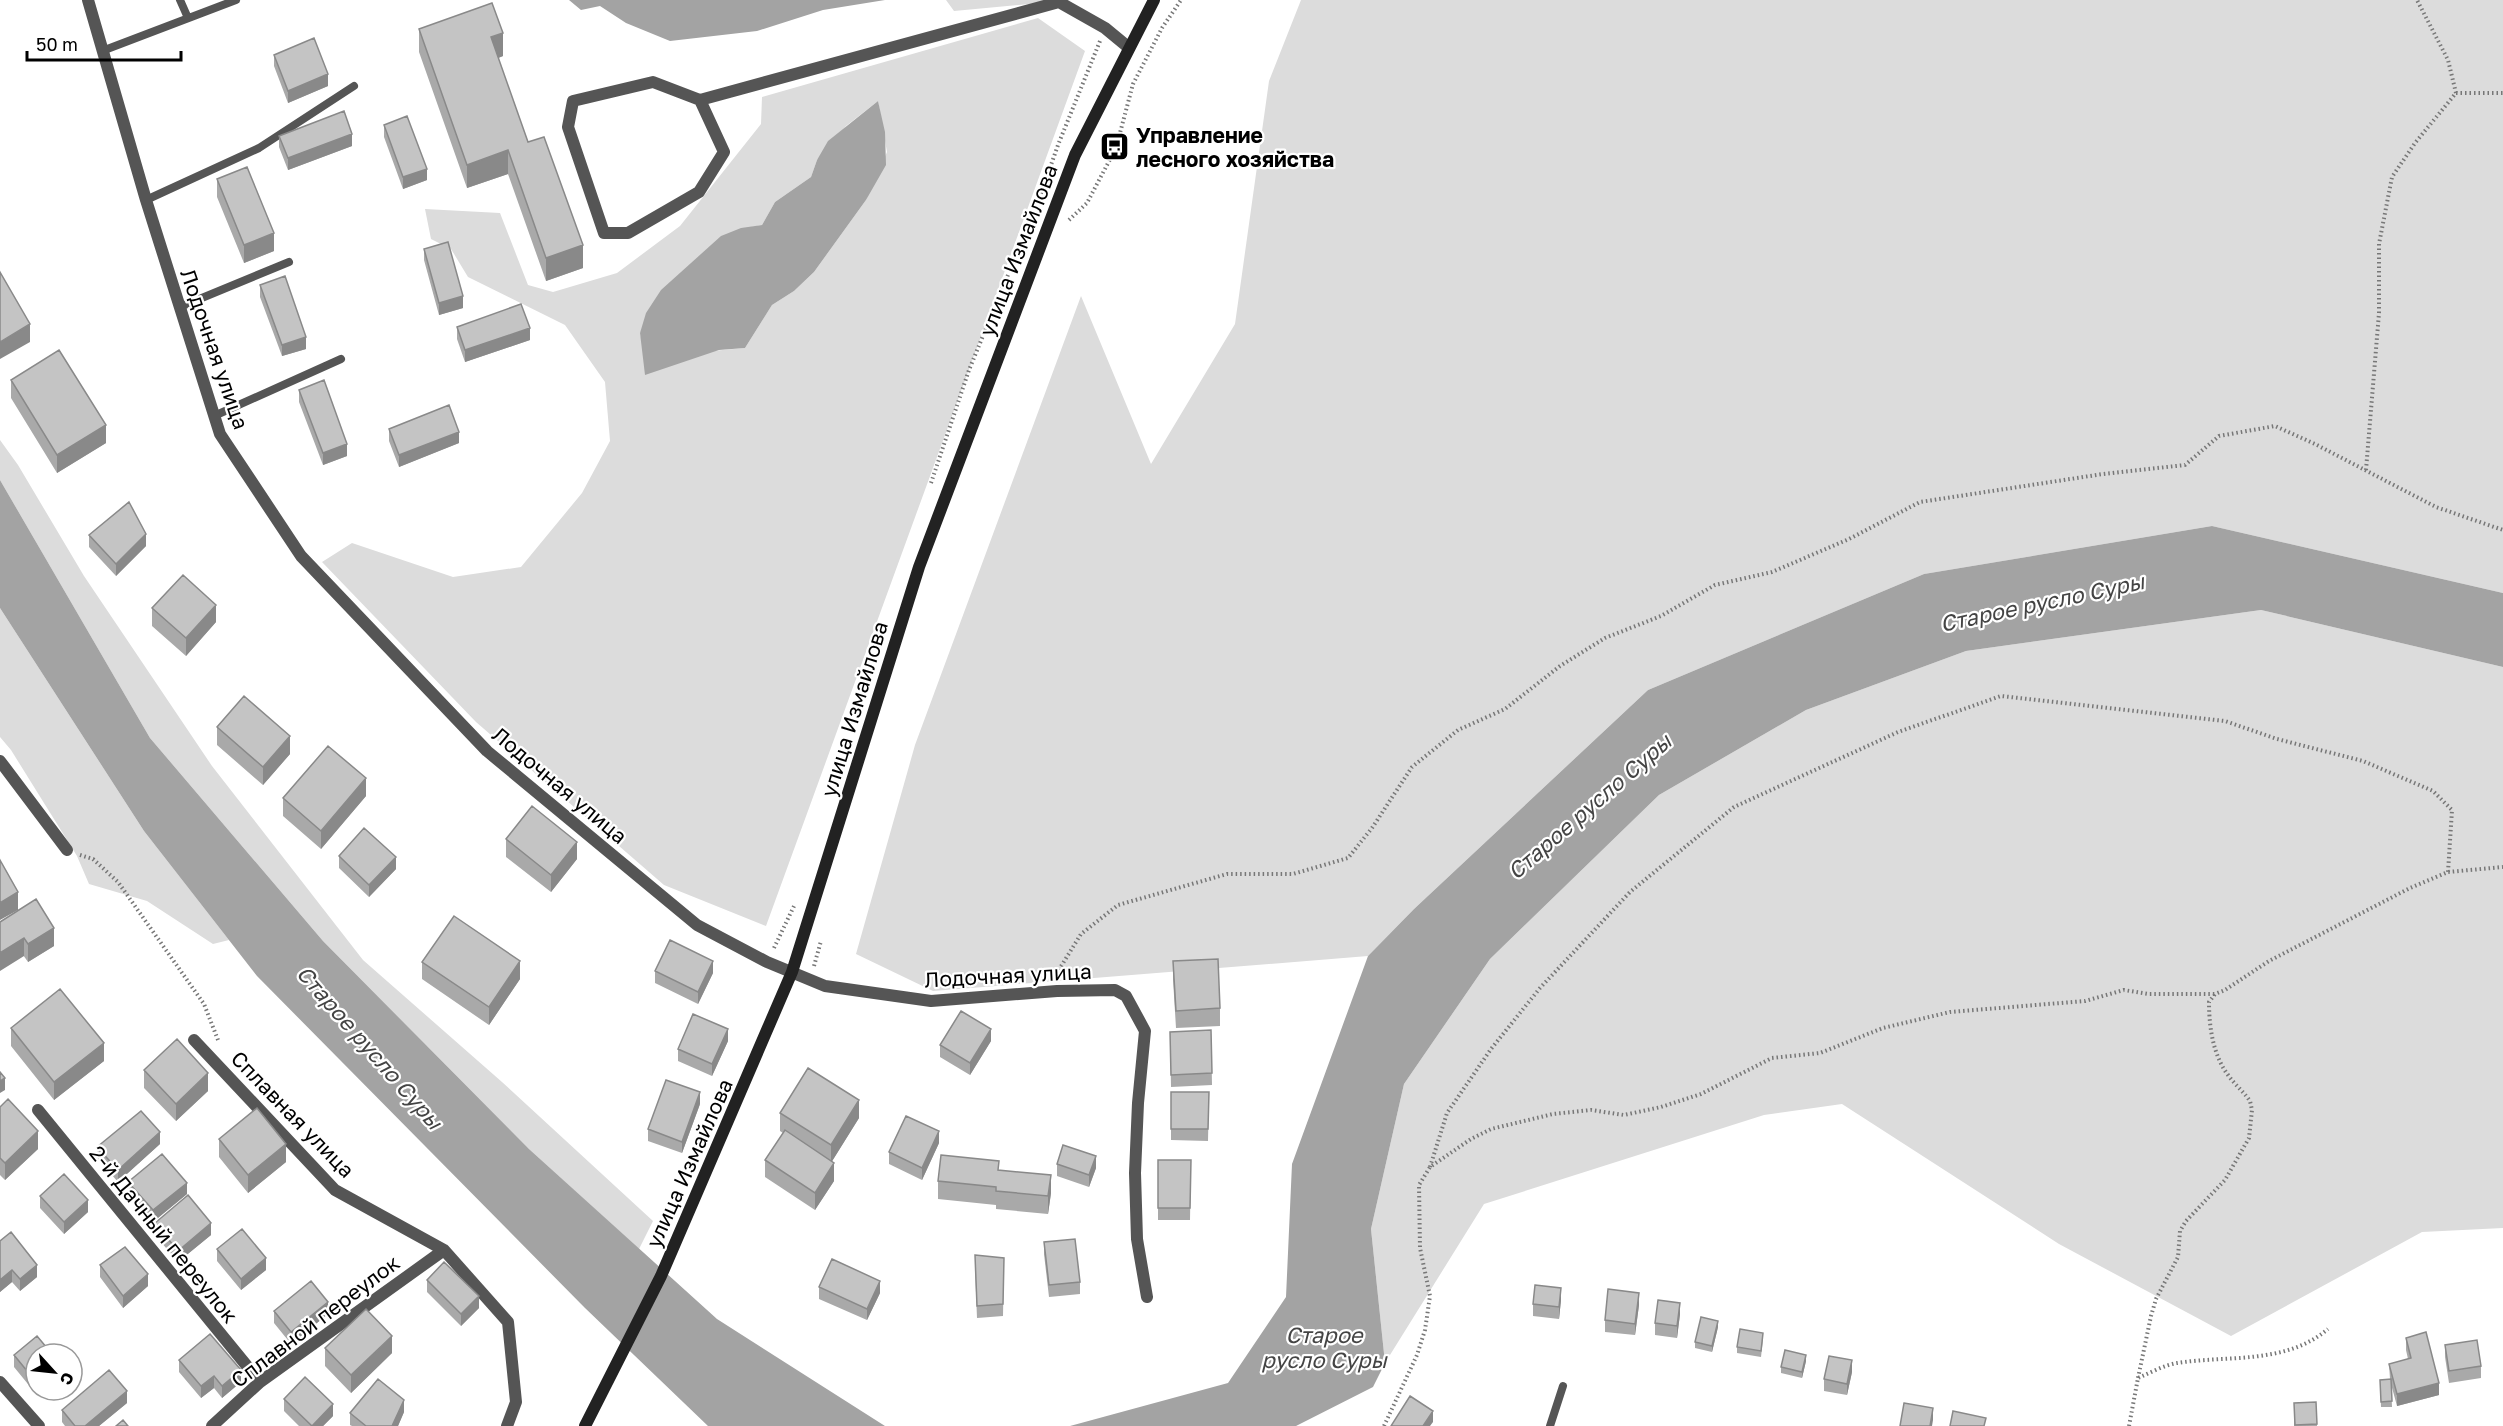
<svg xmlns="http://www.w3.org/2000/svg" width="2503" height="1426" font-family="'Golos Text',sans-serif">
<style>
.green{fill:#dcdcdc;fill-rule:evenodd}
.water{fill:#a3a3a3}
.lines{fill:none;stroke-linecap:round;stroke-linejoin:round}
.path{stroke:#777;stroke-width:4;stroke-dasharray:1.5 3;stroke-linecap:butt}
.lane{stroke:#555;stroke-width:8}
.street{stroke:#555;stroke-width:12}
.secondary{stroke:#222;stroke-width:12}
.wall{fill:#a9a9a9}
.shaded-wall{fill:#898989}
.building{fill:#c4c4c4;stroke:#898989;stroke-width:1.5}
.labels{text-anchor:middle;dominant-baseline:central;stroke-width:4.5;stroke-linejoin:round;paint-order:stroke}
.poi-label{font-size:21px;font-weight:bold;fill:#000;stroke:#fff;text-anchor:start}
.street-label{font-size:21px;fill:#000;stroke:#fff}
.water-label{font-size:22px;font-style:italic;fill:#444;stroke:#fff}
</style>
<rect width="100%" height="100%" fill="#fff"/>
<path class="green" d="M946,0H1072L954,11Z
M1301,0H2503V593L2212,526L1924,574L1648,690L1414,909L1368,956L933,991L856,954L915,745L1081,296L1151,464L1235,324L1269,81Z
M1038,18L1085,51L766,926L664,885L476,722L322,562L352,543L453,577L521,567L582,493L610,441L605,382L565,325L468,277L451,249L431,239L425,209L500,213L528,285L553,292L617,273L680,226L761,124L762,97ZM878,101L887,152L866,200L814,272L794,291L772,305L745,348L645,357L640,333C672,288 702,233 762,225L775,202L811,177L817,160L846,126Z
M0,440L18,465L84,576L212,766L363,960L502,1082L653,1221L639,1249L529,1149L323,941L150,738L0,480Z
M0,608L144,831L229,940L213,944L147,901L89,884L77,856L11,750L0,737Z
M2261,610L2503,667V1228L2422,1232L2231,1336L2059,1244L1842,1104L1764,1115L1484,1204L1385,1363L1371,1229L1404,1084L1490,959L1659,795L1806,710L1966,651Z"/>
<path class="water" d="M569,0H885L823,10L757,31L670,41L626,23L600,6L581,10Z
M878,101L885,132L886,165L866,200L814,272L794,291L772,305L745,348L719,350L645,375L640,333L646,313L661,290L721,236L741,228L762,225L775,202L811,177L817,160L828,141Z
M0,480L150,738L323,941L529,1149L717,1319L885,1426H708L585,1308L257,976L144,831L0,608Z
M2212,526L2503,593V667L2261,610L1966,651L1806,710L1659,795L1490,959L1404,1084L1371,1229L1385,1363L1373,1387L1296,1426H1070L1228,1383L1286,1297L1292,1164L1368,956L1414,909L1648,690L1924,574Z"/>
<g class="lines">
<path class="path" d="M2456,93H2503
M1038,202L1058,145L1100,41
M1069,220L1087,203L1116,148L1133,84L1162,28L1181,0
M2366,470L2379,313V244L2392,177L2415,143L2456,93L2448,60L2417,0
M931,483L969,370L1035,209
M80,855L93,859L118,882L204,1004L218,1040
M774,948L794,906
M814,966L821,941
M1059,975L1060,968L1081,934L1118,905L1227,874H1293L1348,858L1372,828L1412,767L1458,730L1505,709L1560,666L1605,638L1661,616L1715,585L1772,572L1849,539L1920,502L2103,474L2185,465L2219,436L2275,426L2315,444L2436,507L2503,530
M1430,1167L1447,1113L1491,1049L1540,988L1630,892L1734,807L1898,732L2001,696L2225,721L2277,739L2363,761L2433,791L2452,810L2448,872
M2138,1378L2151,1316L2156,1299L2178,1257L2180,1231L2186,1221L2225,1180L2249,1138L2252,1110L2250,1101C2243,1091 2235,1085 2228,1075C2213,1055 2209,1027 2209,1002L2215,994L2225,990L2269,961L2410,888L2448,872L2503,867
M1384,1426L1417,1355L1425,1330L1430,1296L1420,1248L1419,1185L1430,1167L1471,1139L1491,1129L1553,1114L1591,1110L1624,1115L1661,1107L1701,1094L1772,1058L1820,1053L1883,1028L1950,1012L2085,1001L2124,990L2148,994H2215
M2129,1426L2138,1378C2150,1373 2164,1365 2177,1363C2228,1355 2285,1365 2328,1329"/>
<path class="lane" d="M180,0L188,18
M102,51L236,0
M146,200L259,148L354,86
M180,307L289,262
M214,416L341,359
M1550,1426L1563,1386"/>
<path class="street" d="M88,0L146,200L220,434L301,556L487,751L697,925L767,962L825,986L931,1001L1057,991L1115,990L1126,996L1145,1031L1138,1103L1135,1173L1137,1239L1147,1297
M700,100L724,152L699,192L628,233H604L568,127L573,101L653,82L700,100L1059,2L1105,28L1128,47
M0,761L67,850
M194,1040L335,1190L444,1250L508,1322L516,1402L507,1426
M38,1110L260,1382
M0,1382L39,1426
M212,1426L260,1382L444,1250"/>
<path class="secondary" d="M585,1426L661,1276L792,972L919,567L1075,155L1154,0"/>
</g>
<path class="wall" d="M419,29L503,56L498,58L528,142L583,268L546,281L508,174L467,188L419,52Z
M274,55L328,86L288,103L274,66Z
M384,125L427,180L403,189L384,137Z
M279,136L352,146L288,170L279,147Z
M217,179L274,251L244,263L217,197Z
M424,249L463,308L439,315L424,260Z
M260,285L306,349L282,356L260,297Z
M457,327L530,340L465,362L457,339Z
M11,380L106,443L57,473L11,398Z
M299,390L347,456L323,465L299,402Z
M389,429L459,443L399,467L389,441Z
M89,535L146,546L116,576L89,547Z
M152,608L216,622L186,656L152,626Z
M217,727L290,754L263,785L217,745Z
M366,796L321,849L283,816V798Z
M506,839L577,859L551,892L506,857Z
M339,856L396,869L369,897L339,868Z
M0,922L54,946L28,962Z
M1173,961L1220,1008V1026L1176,1028L1173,979Z
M422,962L520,979L489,1025L422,979Z
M655,971L713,973L698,1004L655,983Z
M11,1028L104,1061L54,1100L11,1046Z
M1211,1030L1212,1085L1171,1087L1170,1032Z
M728,1041L712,1076L678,1061V1049Z
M991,1041L970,1075L940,1057V1045Z
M144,1070L208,1091L176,1121L144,1088Z
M1171,1092H1209L1208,1141L1171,1140Z
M700,1104L682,1153L648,1141V1129Z
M0,1107L38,1149L5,1180L0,1175Z
M780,1113L859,1118L832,1161L834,1181L815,1210L765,1177V1160L783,1133L780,1131Z
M219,1139L286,1162L248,1193L219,1157Z
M939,1143L922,1180L889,1164V1152Z
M160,1144L118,1182L97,1158V1147Z
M1158,1160H1191L1190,1220H1158Z
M1057,1164L1096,1168L1089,1187L1057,1176Z
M999,1170L1051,1193L1048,1214L996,1209V1205L938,1199V1181Z
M128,1182L187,1194L153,1222L128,1194Z
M40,1196L88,1212L64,1234L40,1208Z
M155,1223L211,1235L178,1262L155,1235Z
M0,1241L37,1277L20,1291L12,1282L0,1292Z
M1044,1242L1080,1282V1294L1049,1297L1044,1254Z
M217,1249L266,1270L241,1290L217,1261Z
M1004,1258L1003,1316L977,1318L975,1267Z
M100,1265L148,1286L123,1308L100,1277Z
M427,1280L479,1308L461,1326L427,1292Z
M819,1287L880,1293L867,1320L819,1299Z
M1561,1300L1559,1319L1533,1316V1304Z
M1639,1305L1635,1335L1605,1332V1320Z
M274,1311L328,1314L291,1344L274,1323Z
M1680,1314L1677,1338L1655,1335V1323Z
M1718,1327L1712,1352L1695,1348V1342Z
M2406,1338L2439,1395L2397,1406L2391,1384L2392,1407H2381L2380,1380L2390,1379L2389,1364L2408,1359L2406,1350Z
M1763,1339L1761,1357L1737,1353V1347Z
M2445,1345L2481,1366V1378L2449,1383L2445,1357Z
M325,1348L392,1353L351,1393L325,1366Z
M36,1354V1386L32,1389L14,1367V1355Z
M179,1360L241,1382L222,1398L214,1388L201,1398L179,1372Z
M1806,1361L1802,1378L1781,1373V1367Z
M1852,1372L1847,1395L1824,1391V1379Z
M284,1399L333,1416L323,1426H299L284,1411Z
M2316,1402L2317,1426H2294V1403Z
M127,1403L99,1426H65L62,1422V1410Z
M404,1412L398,1426H352L350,1425V1413Z"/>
<path class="shaded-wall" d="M503,33V56L491,61V37Z
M328,74V86L288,103V91Z
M352,134V146L288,170V158Z
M508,150V174L467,188V165Z
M427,169V180L403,189V177Z
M274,233V251L244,263V245Z
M583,245V268L546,281V258Z
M463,296V308L439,315V303Z
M30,324V342L0,359V342Z
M530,328V340L465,362V350Z
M306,337V349L282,356V345Z
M106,425V443L57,473V455Z
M459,432V443L399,467V455Z
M347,444V456L323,465V453Z
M146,534V546L116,576V564Z
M216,605V622L186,656V638Z
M290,736V754L263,785V767Z
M366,778V796L321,849V831Z
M577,842V859L551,892V875Z
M396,857V869L369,897V885Z
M18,892V910L0,920V903Z
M54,928V946L28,962V944Z
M24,938V956L0,971V953Z
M520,961V979L489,1025V1007Z
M713,961V973L698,1004V992Z
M728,1029V1041L712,1076V1064Z
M991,1029V1041L970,1075V1063Z
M104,1043V1061L54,1100V1082Z
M208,1073V1091L176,1121V1104Z
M5,1078V1090L0,1093V1081Z
M700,1092V1104L682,1153V1142Z
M859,1100V1118L831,1163V1145Z
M38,1131V1149L5,1180V1163Z
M939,1131V1143L922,1180V1168Z
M160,1132V1144L118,1182V1170Z
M286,1144V1162L248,1193V1175Z
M1096,1156V1168L1089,1187V1175Z
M834,1163V1181L815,1210V1193Z
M1051,1175V1193L1048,1214V1196Z
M187,1183V1194L153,1222V1210Z
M88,1200V1212L64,1234V1222Z
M211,1223V1235L178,1262V1251Z
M266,1258V1270L241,1290V1279Z
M37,1265V1277L20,1291V1279Z
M12,1270V1282L0,1292V1280Z
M148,1274V1286L123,1308V1296Z
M880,1281V1293L867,1320V1309Z
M1561,1288V1300L1559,1319V1307Z
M1639,1293V1305L1635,1335V1324Z
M479,1296V1308L461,1326V1314Z
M328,1302V1314L291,1344V1332Z
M1680,1303V1314L1677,1338V1326Z
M1718,1321V1327L1712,1352V1346Z
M392,1336V1353L351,1393V1375Z
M1806,1355V1361L1802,1378V1372Z
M1852,1360V1372L1847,1395V1384Z
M241,1370V1382L222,1398V1386Z
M36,1374V1386L32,1389V1377Z
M214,1376V1388L201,1398V1386Z
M2439,1383V1395L2397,1406V1394Z
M127,1391V1403L99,1426H85Z
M404,1400V1412L398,1426H392Z
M333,1404V1416L323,1426H312Z
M1933,1408V1420L1932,1426H1930Z
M1433,1411V1422L1430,1426H1423Z"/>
<path class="building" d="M492,3L503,33L491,37L528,142L544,137L583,245L546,258L508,150L467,165L419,29Z
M314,38L328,74L288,91L274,55Z
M344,111L352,134L288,158L279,136Z
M407,116L427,169L403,177L384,125Z
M247,167L274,233L244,245L217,179Z
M448,242L463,296L439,303L424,249Z
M0,272L30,324L0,342Z
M285,276L306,337L282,345L260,285Z
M521,304L530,328L465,350L457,327Z
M59,350L106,425L57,455L11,380Z
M324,380L347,444L323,453L299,390Z
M449,405L459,432L399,455L389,429Z
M129,502L146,534L116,564L89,535Z
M183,575L216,605L186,638L152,608Z
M244,696L290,736L263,767L217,727Z
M328,746L366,778L321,831L283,798Z
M532,806L577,842L551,875L506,839Z
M364,828L396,857L369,885L339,856Z
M0,860L18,892L0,903Z
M36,899L54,928L28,944L24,938L0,953V922Z
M454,916L520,961L489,1007L422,962Z
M670,940L713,961L698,992L655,971Z
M1218,959L1220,1008L1176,1011L1173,961Z
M60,989L104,1043L54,1082L11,1028Z
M961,1011L991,1029L970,1063L940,1045Z
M693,1014L728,1029L712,1064L678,1049Z
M1211,1030L1212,1073L1171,1075L1170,1032Z
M177,1039L208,1073L176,1104L144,1070Z
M808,1068L859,1100L831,1145L780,1113Z
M0,1072L5,1078L0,1081Z
M666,1080L700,1092L682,1142L648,1129Z
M1171,1092H1209L1208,1129H1171Z
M8,1099L38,1131L5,1163L0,1158V1107Z
M257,1108L286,1144L248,1175L219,1139Z
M141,1111L160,1132L118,1170L97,1147Z
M906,1116L939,1131L922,1168L889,1152Z
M785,1130L834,1163L815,1193L765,1160Z
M1063,1145L1096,1156L1089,1175L1057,1164Z
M162,1154L187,1183L153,1210L128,1182Z
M941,1155L999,1161L998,1170L1051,1175L1048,1196L996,1191V1187L938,1181Z
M1158,1160H1191L1190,1208H1158Z
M64,1174L88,1200L64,1222L40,1196Z
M188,1195L211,1223L178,1251L155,1223Z
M242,1229L266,1258L241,1279L217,1249Z
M11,1232L37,1265L20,1279L12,1270L0,1280V1241Z
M1075,1239L1080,1282L1049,1285L1044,1242Z
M125,1247L148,1274L123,1296L100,1265Z
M975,1255L1004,1258L1003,1304L977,1306Z
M832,1259L880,1281L867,1309L819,1287Z
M444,1262L479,1296L461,1314L427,1280Z
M311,1281L328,1302L291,1332L274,1311Z
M1535,1285L1561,1288L1559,1307L1533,1304Z
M1608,1289L1639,1293L1635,1324L1605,1320Z
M1658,1300L1680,1303L1677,1326L1655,1323Z
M366,1309L392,1336L351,1375L325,1348Z
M1701,1317L1718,1321L1712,1346L1695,1342Z
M1740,1329L1763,1333L1761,1351L1737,1347Z
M2426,1332L2439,1383L2397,1394L2389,1364L2411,1358L2406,1338Z
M210,1334L241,1370L222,1386L214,1376L201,1386L179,1360Z
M37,1336L52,1354H36V1374L32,1377L14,1355Z
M2477,1340L2481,1366L2449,1371L2445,1345Z
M1785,1350L1806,1355L1802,1372L1781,1367Z
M1829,1356L1852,1360L1847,1384L1824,1379Z
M109,1370L127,1391L85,1426H75L62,1410Z
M305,1377L333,1404L312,1426L284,1399Z
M378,1379L404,1400L392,1426H366L350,1413Z
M2391,1379L2392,1401L2381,1402L2380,1380Z
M1410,1396L1433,1411L1423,1426H1391Z
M2316,1402L2317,1424L2295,1425L2294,1403Z
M1904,1403L1933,1408L1930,1426H1900Z
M1953,1411L1986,1418L1984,1426H1950Z
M123,1420L128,1426H116Z"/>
<defs>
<symbol id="bus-square" viewBox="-11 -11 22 22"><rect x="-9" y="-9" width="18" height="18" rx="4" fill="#000" stroke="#fff"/><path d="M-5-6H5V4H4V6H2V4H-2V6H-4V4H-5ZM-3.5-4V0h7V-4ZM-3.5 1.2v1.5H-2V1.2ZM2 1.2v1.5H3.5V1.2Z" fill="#fff"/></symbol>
</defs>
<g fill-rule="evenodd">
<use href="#bus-square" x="1098" y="130" width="33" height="33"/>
</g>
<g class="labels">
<g class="poi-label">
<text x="1136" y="135">Управление<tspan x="1136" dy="24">лесного хозяйства</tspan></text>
</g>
<g class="street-label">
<text transform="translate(1018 250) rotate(-69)">улица Измайлова</text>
<text transform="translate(215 349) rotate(71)">Лодочная улица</text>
<text transform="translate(854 709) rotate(-73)">улица Измайлова</text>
<text transform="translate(560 785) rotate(40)">Лодочная улица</text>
<text transform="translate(1008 975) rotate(-3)">Лодочная улица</text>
<text transform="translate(293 1114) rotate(46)">Сплавная улица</text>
<text transform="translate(689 1163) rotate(-66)">улица Измайлова</text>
<text transform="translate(164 1234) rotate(51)">2-й Дачный переулок</text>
<text transform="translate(315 1321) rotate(-37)">Сплавной переулок</text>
</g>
<g class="water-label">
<text transform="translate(2042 602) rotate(-12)">Старое русло Суры</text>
<text transform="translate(1589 806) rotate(-41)">Старое русло Суры</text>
<text transform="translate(370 1047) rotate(49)">Старое русло Суры</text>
<text x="1324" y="1334">Старое<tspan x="1324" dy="25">русло Суры</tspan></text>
</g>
</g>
<g transform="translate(54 1372) rotate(117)"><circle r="28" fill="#ffffff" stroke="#999999" stroke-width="1.5"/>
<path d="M0-4.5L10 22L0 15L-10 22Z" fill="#000000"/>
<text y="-9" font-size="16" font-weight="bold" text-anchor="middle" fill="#000000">С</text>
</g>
<path d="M27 51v9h154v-9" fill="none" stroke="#000000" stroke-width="3"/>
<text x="36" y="51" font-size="18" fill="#000000" stroke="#ffffff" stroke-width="4.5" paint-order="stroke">50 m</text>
</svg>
